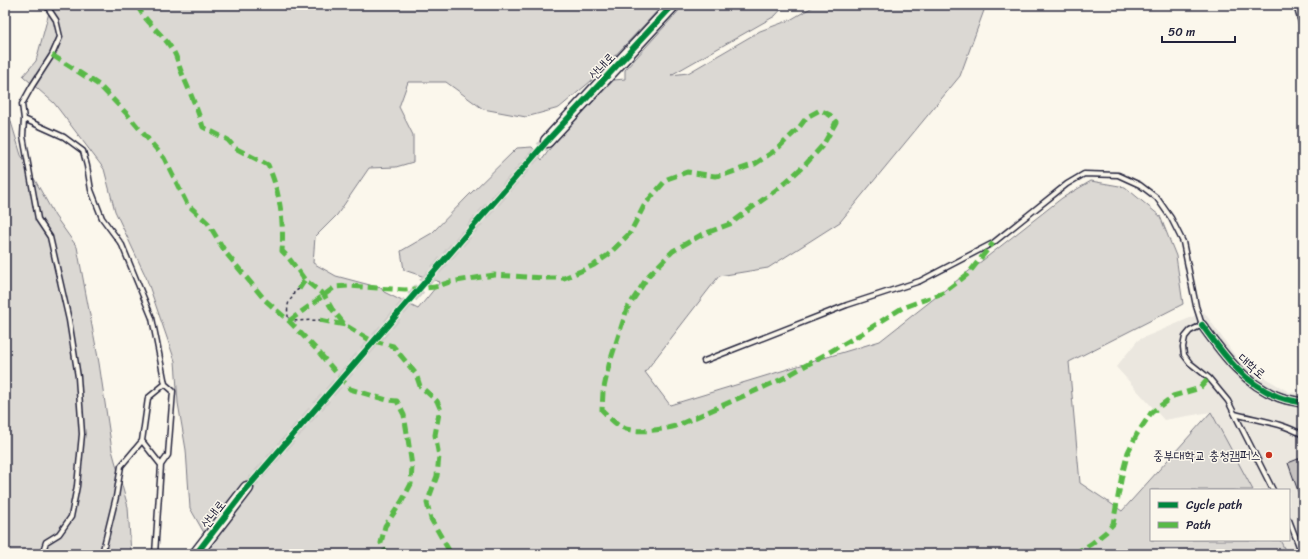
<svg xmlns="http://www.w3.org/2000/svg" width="1308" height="559" font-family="Sriracha,'Poor Story',sans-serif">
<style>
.built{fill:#ebe7df}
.green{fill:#dbd8d3;stroke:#7e7d87}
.building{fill:#c6c2c0;stroke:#22223b}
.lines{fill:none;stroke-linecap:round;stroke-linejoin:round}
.secondary-tunnel{stroke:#d0ccc9;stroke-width:12;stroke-dasharray:12 6;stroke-linecap:butt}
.lane-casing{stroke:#22223b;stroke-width:7}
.street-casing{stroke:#22223b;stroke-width:11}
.secondary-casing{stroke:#22223b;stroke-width:15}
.path{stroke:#22223b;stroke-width:1.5;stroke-dasharray:3 3;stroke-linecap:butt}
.lane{stroke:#fbf7ec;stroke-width:4}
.street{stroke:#fbf7ec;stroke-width:8}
.secondary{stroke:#fbf7ec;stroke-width:12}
.quiet{stroke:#58b947;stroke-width:5;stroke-dasharray:10 5;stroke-linecap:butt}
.cycleway-casing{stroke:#fbf7ec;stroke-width:8}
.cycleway{stroke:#00873e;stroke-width:6}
.poi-dot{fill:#c8321e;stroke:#fbf7ec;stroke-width:1.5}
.labels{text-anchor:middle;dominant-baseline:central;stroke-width:3;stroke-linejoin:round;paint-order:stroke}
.street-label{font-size:13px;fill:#22223b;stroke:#fbf7ec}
.poi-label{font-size:13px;fill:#22223b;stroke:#fbf7ec;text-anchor:end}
</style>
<rect width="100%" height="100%" fill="#fbf7ec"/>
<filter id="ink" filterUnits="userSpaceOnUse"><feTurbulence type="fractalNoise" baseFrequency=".025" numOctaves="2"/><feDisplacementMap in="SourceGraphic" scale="8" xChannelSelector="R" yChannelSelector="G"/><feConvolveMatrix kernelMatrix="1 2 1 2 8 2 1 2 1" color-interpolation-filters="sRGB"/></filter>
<g filter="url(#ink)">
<path class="built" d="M1204,312L1241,364L1289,392L1303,394V554H1285L1286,552L1280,540H1289V490H1253L1211,412L1164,420L1116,367L1138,340Z"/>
<path class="green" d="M51,5H663L591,81L559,108L526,117L483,109L446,82H408L399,107L413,135V162L396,167L369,168L337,215L315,237L313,263L336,276L381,288L384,292L418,309L440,282L404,270L401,251L432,233L467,197L517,148L532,147L542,160L556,140L614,80L625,79V70L684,5H785L775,16L671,75L688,73L760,31L790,20L816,5H986L960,76L840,222L768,268L719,276L645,372L670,405L880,341L1062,198L1091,181L1125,187L1160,216L1176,256L1183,304L1069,362L1080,483L1122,511L1211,412L1253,490H1151V540H1280L1286,552L1285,554H216L190,508L186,450L178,403L175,361L146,277L115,211L104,169L54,103L23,76L36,61Z
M5,111L8,112L21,155L55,216L77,247L99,363L112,450L128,507L131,554H5Z"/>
<path class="building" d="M1303,457V505L1288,463Z"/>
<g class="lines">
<path class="secondary-tunnel" d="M247,488L547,141"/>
<defs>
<path id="lane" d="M46,5L56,20L60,37L52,55L32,86L22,104L24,119L64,137L83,151L87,166L91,190L102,218L122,245L152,318L165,384L173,391L168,455L161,465L155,554
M24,119L23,136L38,219L50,237L69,320L78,377L82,434L77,486L71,517L59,534L46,542L42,554
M704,361L847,305L920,281L993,243L1067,184L1084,174L1118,175L1140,185L1157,198L1171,218L1183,242L1196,306L1202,325L1190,331L1185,337L1183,347L1184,355L1190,363L1209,378L1228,401L1273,490
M1235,414C1257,420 1283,423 1303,435
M161,465L142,441L148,398L165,384
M1289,520L1302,554
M102,554L116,497L121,466L142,441"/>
<path id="street" d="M1298,5L1303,22
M1202,325C1223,354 1244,384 1279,397C1287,400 1295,401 1303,403"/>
<path id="secondary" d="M547,141L673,5
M196,554L247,488"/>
</defs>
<use href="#lane" class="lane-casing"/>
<use href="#street" class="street-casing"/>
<use href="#secondary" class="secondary-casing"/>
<path class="path" d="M299,289L294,292L293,297C286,302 287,313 289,321L320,320"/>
<use href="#lane" class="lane"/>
<use href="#street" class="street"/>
<use href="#secondary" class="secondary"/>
<path class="quiet" d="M137,5C145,22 162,33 172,49C177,56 178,63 181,71C189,90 197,108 203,127L228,140L235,148L268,165C280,192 284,222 282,251L288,257L305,280L324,295L332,309L345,325L370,340L393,346L416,374L420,386L437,401L440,408L435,435L439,456L437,476L427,503L431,519L451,554
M52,55L99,85L127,114L164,158L187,204L208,223L226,253L265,300L289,321L316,349L350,389L387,400L397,401L404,415L408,439L412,466L411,484L402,501L385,526L381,543L386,554
M299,289L305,280
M320,320L345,325
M289,321L335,287L349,286L405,290L435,287L450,282L494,275L544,278H564L581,271L594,265L608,255L630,233L645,204L667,179L687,172L715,176L724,175L755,164L777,149L798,129L807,117L820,110L830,115L836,122L835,124L823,145L805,165L780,187L730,224L701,235L673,251L649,275L627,309L609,365L603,392L602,410C607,415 614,423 621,427C636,434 660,430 676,426L782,379L861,334L902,308L943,293L968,274L993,243
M1074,554L1091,544L1106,532L1113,524L1122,475L1128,452L1137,434L1151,413L1173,396L1200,388L1209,378"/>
<defs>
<path id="cycleway" d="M1202,325C1223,354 1244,384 1279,397C1287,400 1295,401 1303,403
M196,554L247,488L547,141L673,5"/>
</defs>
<use href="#cycleway" class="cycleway-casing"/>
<use href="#cycleway" class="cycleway"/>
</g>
</g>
<circle class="poi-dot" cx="1269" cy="455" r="4"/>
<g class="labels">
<g class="street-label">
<text transform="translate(602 66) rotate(-47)">산내로</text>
<text transform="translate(1252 366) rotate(40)">대학로</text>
<text transform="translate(213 514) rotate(-52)">산내로</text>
</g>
<g class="poi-label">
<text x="1261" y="455">중부대학교 충청캠퍼스</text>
</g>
</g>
<rect width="1308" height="559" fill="none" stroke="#fbf7ec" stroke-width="20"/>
<rect x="10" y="10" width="1288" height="539" fill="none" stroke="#22223b" stroke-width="1.5" filter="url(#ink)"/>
<rect x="1150" y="489" width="140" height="52" fill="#fbf7ec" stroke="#a4a2a5"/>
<rect x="1158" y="502" width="20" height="6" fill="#00873e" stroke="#a4a2a5"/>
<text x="1186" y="509" font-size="12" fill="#22223b">Cycle path</text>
<rect x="1158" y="522" width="20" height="6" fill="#58b947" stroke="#a4a2a5"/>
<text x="1186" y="529" font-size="12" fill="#22223b">Path</text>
<path d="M1162 36v6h73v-6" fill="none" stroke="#22223b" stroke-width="2"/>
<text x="1168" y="36" font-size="12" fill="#22223b" stroke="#fbf7ec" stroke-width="3" paint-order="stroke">50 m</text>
</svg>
